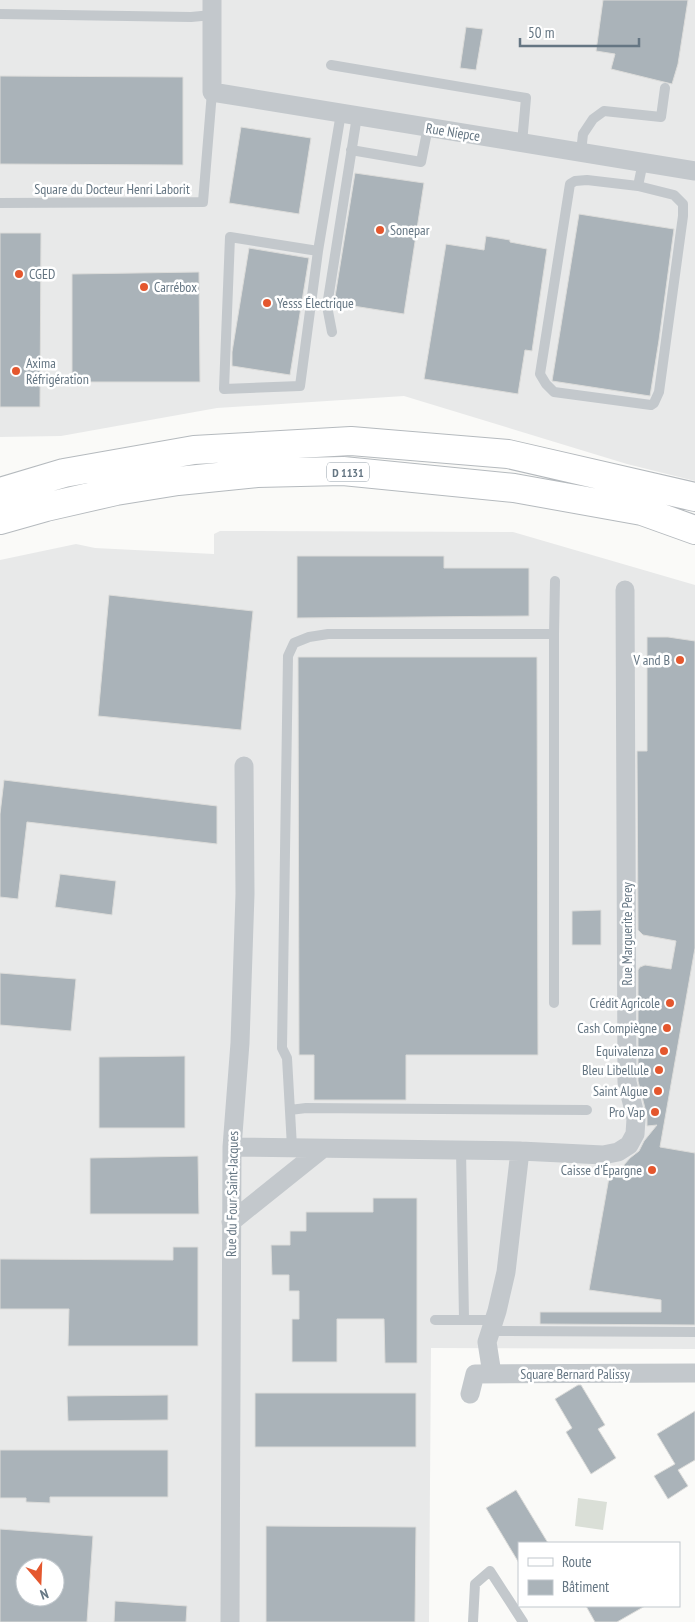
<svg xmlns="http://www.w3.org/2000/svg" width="695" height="1622" font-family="'PT Sans Narrow',sans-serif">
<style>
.built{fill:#e8e9e9;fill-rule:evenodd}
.green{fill:#dadfd7}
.building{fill:#aab3b9;stroke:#dcdcda;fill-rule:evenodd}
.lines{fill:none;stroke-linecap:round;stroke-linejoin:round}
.primary-casing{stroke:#b5babe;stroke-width:30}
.lane{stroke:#c3c8cc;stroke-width:10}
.street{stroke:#c3c8cc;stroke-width:19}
.primary{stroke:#fff;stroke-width:28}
.poi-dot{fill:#e4572e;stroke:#fff;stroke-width:2}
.labels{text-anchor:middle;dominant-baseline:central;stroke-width:5;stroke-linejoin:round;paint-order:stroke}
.shield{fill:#fff;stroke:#939fa8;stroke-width:1}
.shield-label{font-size:12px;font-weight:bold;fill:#657683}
.street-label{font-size:14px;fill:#657683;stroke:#fff}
.poi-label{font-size:14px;fill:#657683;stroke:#fff;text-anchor:end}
</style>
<rect width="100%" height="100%" fill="#fafaf8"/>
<path class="built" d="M0,0H695V481L627,464L404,396L217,408L61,436L0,437Z
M220,531L513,532L695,585V1349L431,1348L429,1622H0V560L76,544L95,548L214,554V534ZM25,1567H55V1597H25Z"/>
<path class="green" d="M578,1498L607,1502L603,1530L575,1526Z"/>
<path class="building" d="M603,0H688L678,64L672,84L611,69L615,54L596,51Z
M466,27L483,29L476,70L460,68Z
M0,76L183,77V165L0,164Z
M241,127L311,138L299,214L229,203Z
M355,173L424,183L404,314L334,303Z
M579,214L674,229L659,340L650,396L552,381Z
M0,233H41L40,407H0Z
M486,236L510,240V242L547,249L532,351L525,350L518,394L424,379L446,244L484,250Z
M249,248L309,258L290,375L232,366V352Z
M199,272L200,382H72V274Z
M297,556H444V568H529V616L297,618Z
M109,595L253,611L241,730L98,716Z
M647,637H668L695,641V948L660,1147L695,1153V1325L540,1324V1312H661V1300L589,1290L610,1172L617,1173L630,1158L639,1151L644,1141L657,1125L647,1126V1116L638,1081V970L640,967L645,965L671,969L676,941L643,935L638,930L637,751H647Z
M298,657H537L538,1055H406V1100H314V1055H299Z
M4,780L217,806V844L27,822L18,899L0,897V814Z
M60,874L116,881L112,915L55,907Z
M601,910V945H572V911Z
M0,973L76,979L71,1031L0,1025Z
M185,1056V1128H99V1057Z
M198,1156L199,1214H90V1158Z
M373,1198H417V1363H385L384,1319H337V1362H292V1319H299V1291H289V1275H272L271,1245H290V1231H306V1212H373Z
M173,1247H198V1346H68L69,1309H0V1259L173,1260Z
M578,1385H581L605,1425L598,1429L616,1458L591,1474L566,1432L572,1428L555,1399Z
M255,1393H416V1447H255Z
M168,1395V1420L68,1421L67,1396Z
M695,1411V1460L678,1470L688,1486L668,1499L654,1476L675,1464L657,1434Z
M0,1450H168V1497H50V1503L26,1502V1498H0Z
M516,1490L548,1543H519V1563L486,1508Z
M266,1526L416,1527L415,1622H266Z
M0,1529L93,1536L87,1622H0ZM25,1567H55V1597H25Z
M115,1601L187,1606L186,1622H114Z
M586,1606H645L617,1622H595Z"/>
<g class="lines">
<defs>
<path id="primary" d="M0,492L64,473L194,450L351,441L508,454L695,497
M0,520L46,507L116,491L178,481L257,473L343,471L514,488L642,511L695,530"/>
</defs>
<use href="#primary" class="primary-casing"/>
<path class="lane" d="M0,14L191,17L212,15
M331,65L526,98L522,143
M351,150L421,162L428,127
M581,152L583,134L593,119L604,111L661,117L665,88
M587,180L638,186L674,195L683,204V216L659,392L654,403L651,405L554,392L546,384L540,374L570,184L575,181Z
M638,186L643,162
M0,203L203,202L212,92
M318,251L300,386L224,389L230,237L318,251L341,113
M332,332L327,306L357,116
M554,634L555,581
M290,1110L306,1108L587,1110
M292,1147L287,1058L282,1048L288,656L294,643L309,637L328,634H554V1003
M461,1150L464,1319
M435,1320H494
M490,1331L695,1332
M473,1622L475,1584L490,1571L523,1622"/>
<path class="street" d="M212,0V92L695,171
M232,1147L520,1151L603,1155L618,1152L629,1145L635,1134L636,1119L627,1082L625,590
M231,1222L322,1149
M492,1374L487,1342L497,1311L506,1272L520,1151
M470,1394L475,1374L695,1373
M230,1622L232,1147L240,1043L245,894L244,766"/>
<use href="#primary" class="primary"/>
</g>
<g class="poi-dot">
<circle cx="380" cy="230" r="5"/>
<circle cx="19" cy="274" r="5"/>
<circle cx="144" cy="287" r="5"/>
<circle cx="267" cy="303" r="5"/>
<circle cx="16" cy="371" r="5"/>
<circle cx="680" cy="660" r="5"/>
<circle cx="670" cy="1003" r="5"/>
<circle cx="667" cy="1028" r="5"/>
<circle cx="664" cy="1051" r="5"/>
<circle cx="659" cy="1070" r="5"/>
<circle cx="658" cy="1091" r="5"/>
<circle cx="655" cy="1112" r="5"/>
<circle cx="652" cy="1170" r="5"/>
</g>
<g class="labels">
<rect class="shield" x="327" y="462.5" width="42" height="19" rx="4"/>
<g class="shield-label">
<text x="348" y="472">D 1131</text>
</g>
<g class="street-label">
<text transform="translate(453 132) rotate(9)">Rue Niepce</text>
<text x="112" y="189">Square du Docteur Henri Laborit</text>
<text transform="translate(627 934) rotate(-90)">Rue Marguerite Perey</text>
<text transform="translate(232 1194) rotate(-89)">Rue du Four Saint-Jacques</text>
<text x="575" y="1374">Square Bernard Palissy</text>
</g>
<g class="poi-label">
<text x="390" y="230" text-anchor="start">Sonepar</text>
<text x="29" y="274" text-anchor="start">CGED</text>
<text x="154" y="287" text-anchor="start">Carrébox</text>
<text x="277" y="303" text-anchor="start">Yesss Électrique</text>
<text x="26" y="363" text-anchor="start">Axima<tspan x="26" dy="16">Réfrigération</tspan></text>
<text x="670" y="660">V and B</text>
<text x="660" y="1003">Crédit Agricole</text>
<text x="657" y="1028">Cash Compiègne</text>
<text x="654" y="1051">Equivalenza</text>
<text x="649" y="1070">Bleu Libellule</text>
<text x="648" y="1091">Saint Algue</text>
<text x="645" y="1112">Pro Vap</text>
<text x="642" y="1170">Caisse d'Épargne</text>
</g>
</g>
<rect x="518" y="1542" width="162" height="65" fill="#ffffff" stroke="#c1c8cd"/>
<rect x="528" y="1558" width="25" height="8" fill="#ffffff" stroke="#c1c8cd"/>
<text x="562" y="1567" font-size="15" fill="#657683">Route</text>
<rect x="528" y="1580" width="25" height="15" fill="#aab3b9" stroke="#c1c8cd"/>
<text x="562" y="1592" font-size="15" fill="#657683">Bâtiment</text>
<g transform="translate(40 1582) rotate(161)"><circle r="24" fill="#ffffff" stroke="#c1c8cd"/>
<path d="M0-4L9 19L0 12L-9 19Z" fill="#e4572e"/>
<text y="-8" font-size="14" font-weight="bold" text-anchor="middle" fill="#657683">N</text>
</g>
<path d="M520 38v8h119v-8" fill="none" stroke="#657683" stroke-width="2.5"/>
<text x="528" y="38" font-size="15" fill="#657683" stroke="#ffffff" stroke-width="4" paint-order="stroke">50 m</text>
</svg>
